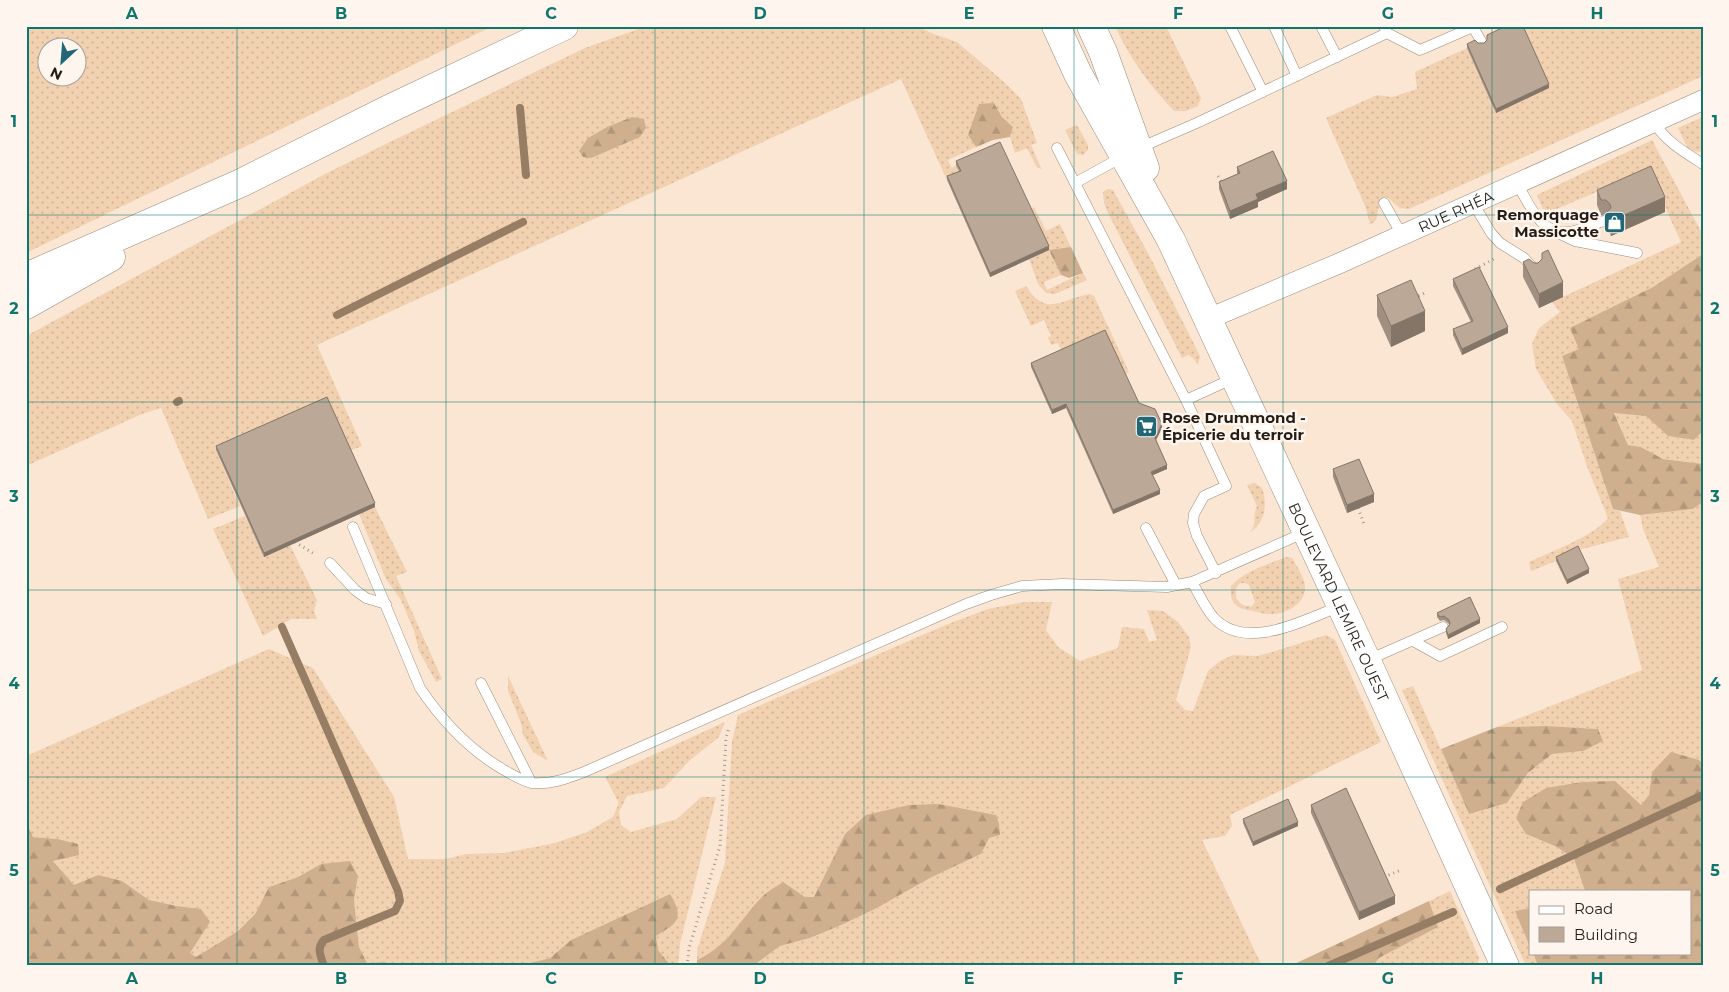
<svg xmlns="http://www.w3.org/2000/svg" width="1729" height="992" font-family="Montserrat,sans-serif">
<style>
.grass{fill:url(#grass-dots);fill-rule:evenodd}
.forest{fill:url(#forest-firs)}
.lines{fill:none;stroke-linecap:round;stroke-linejoin:round}
.stream{stroke:#967d64;stroke-width:8}
.lane-casing{stroke:#9d8b79;stroke-width:11}
.street-casing{stroke:#9d8b79;stroke-width:21}
.primary-casing{stroke:#9d8b79;stroke-width:29}
.highway-casing{stroke:#9d8b79;stroke-width:29}
.path{stroke:#a7988a;stroke-width:3;stroke-dasharray:1 4;stroke-linecap:butt}
.lane{stroke:#fff;stroke-width:10}
.street{stroke:#fff;stroke-width:20}
.primary{stroke:#fff;stroke-width:28}
.highway{stroke:#fff;stroke-width:28}
.wall{fill:#a19081}
.shaded-wall{fill:#837669}
.building{fill:#bba896;stroke:#837669}
.grid{fill:none;stroke:#0f766e;stroke-width:1;stroke-opacity:0.55}
.labels{text-anchor:middle;dominant-baseline:central;stroke-width:5;stroke-linejoin:round;paint-order:stroke}
.street-label{font-size:15px;fill:#241d16;stroke:#fef6ee}
.poi-label{font-size:15px;font-weight:bold;fill:#241d16;stroke:#fef6ee;text-anchor:end}
.neatline{fill:none;stroke:#0f766e;stroke-width:2}
.grid-label{font-size:16px;text-anchor:middle;font-weight:bold;fill:#0f766e}
</style>
<defs>
<pattern id="grass-dots" width="8" height="8" patternUnits="userSpaceOnUse" patternTransform="scale(1.25)"><rect width="8" height="8" fill="#f2d1b0"/><path d="M2 2h.1M6 6h.1" fill="none" stroke="#cfb397" stroke-width="1.8" stroke-linecap="round"/></pattern>
<pattern id="forest-firs" width="22" height="20" patternUnits="userSpaceOnUse" patternTransform="scale(1.25)"><rect width="22" height="20" fill="#cfaf8e"/><path d="M5 1l3.5 6h-7zM16 11l3.5 6h-7z" fill="#b2967a"/></pattern>
</defs>
<rect width="100%" height="100%" fill="#fae6d3"/>
<path class="grass" d="M26,26H493L26,253ZM48,48H78V78H48Z
M647,26H916L934,34L957,42L1004,82L1021,99L1037,143L1031,145L1042,170L1036,166L1027,148L1015,153L1010,137L1013,127L1002,117L994,103L968,135L976,147L948,160L952,168L956,165L961,175L947,180L901,79L317,345L362,446L347,452L216,451L240,506L208,519L161,408L142,414L26,466V336L327,173L394,140L585,48Z
M1115,26H1166L1201,98L1198,106L1186,111H1174C1150,86 1130,59 1115,26Z
M1521,26H1703V76L1409,209L1400,208L1387,197L1380,202L1376,220L1370,225L1366,208L1326,118L1377,95L1392,97L1417,89L1415,72L1467,48L1496,112Z
M1703,117V152L1689,151L1678,128Z
M1077,125L1088,145V150L1083,155L1077,154L1065,130Z
M1652,140L1703,235V254L1653,287L1571,329L1580,349L1562,356L1613,509L1620,511L1629,537L1578,550L1556,561L1531,571L1529,562C1550,552 1596,535 1608,518L1588,469L1572,421L1557,404L1536,369L1532,344L1539,328L1560,312L1552,302L1681,242L1648,170L1545,214L1537,195Z
M1108,189L1113,190L1149,255L1200,356L1198,365L1193,358L1188,355L1182,358L1108,213L1104,203L1103,192Z
M1034,207L1046,231L1060,224L1071,247L1049,250L1061,275L1044,282L1047,290L1083,273L1087,280L1055,294L1046,293L1038,284L1029,259L1049,250L1030,210Z
M1026,286C1046,318 1061,299 1090,294L1094,296L1129,372L1124,375L1062,353L1058,343L1051,345L1048,338L1051,336L1044,320L1031,326L1015,291Z
M1614,412L1646,416L1668,436L1694,440L1703,431V464L1663,459L1641,447L1628,445Z
M1255,483L1262,488C1268,505 1265,523 1249,533C1258,525 1252,515 1257,506L1247,485Z
M1703,502V764L1699,760L1652,772L1649,795L1641,805L1526,834L1557,847L1574,859L1585,891H1530V908L1516,911L1530,947V953H1533L1538,966H1526L1402,690L1413,686L1469,813L1507,803L1528,773L1552,754L1583,751L1598,729L1546,726L1497,727L1642,670L1618,579L1659,567L1643,529L1640,515L1693,509Z
M375,507L407,572L396,576L442,679L436,682L419,651L414,631L401,600L386,579L359,514Z
M245,516L264,556L290,545L317,600L314,611L317,619H291L263,636L213,529Z
M1286,557L1292,558C1297,567 1306,579 1305,590C1303,606 1283,615 1269,614C1264,614 1258,612 1253,611C1248,610 1239,609 1235,604C1230,599 1231,592 1231,586C1246,570 1267,565 1286,557ZM1240,583H1245L1249,585L1255,602L1252,606C1244,607 1240,604 1236,598V588Z
M1025,602H1052L1046,630L1058,647L1080,661L1118,648L1122,627L1144,629L1149,642L1157,640L1147,610L1163,611L1178,622L1189,637L1191,647L1176,700L1185,710L1193,711L1208,671L1220,661L1233,655L1257,656L1269,653L1326,635L1335,640L1381,742L1230,815L1232,826L1225,836L1202,840L1262,966H755L754,965L780,946L810,938L839,926L875,909L930,878L981,854L996,815L939,804L845,834L814,897L805,898L736,929L711,954L697,960V950L725,863L732,742L738,715L948,624L988,609Z
M269,649L313,668L394,797L408,859H446L466,854L504,853L555,843L587,832L613,817L619,803L605,777L725,722L719,737L689,761L664,788L627,796L619,812L621,825L631,832L677,819L701,797H716L680,944L678,966H671L658,950L656,936L669,929L670,894L571,940L550,958L518,966H407L384,962L367,963L359,947L354,900L358,876L321,864L298,877L269,887L255,914L238,931L196,957L189,954L198,940L201,909L178,906L149,900L122,881L74,885L53,861L57,839L33,837L26,822V756Z
M508,676L548,761L533,752L523,735L521,723L508,691Z
M1450,891L1479,958L1477,966H1373L1379,958L1438,927L1429,901Z"/>
<path class="forest" d="M994,103L1002,117L1013,127L1010,137L993,140L976,147L968,135L979,104Z
M632,117L644,119L646,128L640,137L591,158L583,157L579,151L588,138L607,127Z
M1071,247L1083,273L1069,278L1061,275L1049,250Z
M1703,254V431L1694,440L1668,436L1646,416L1614,413L1628,445L1641,447L1663,459L1703,464V502L1693,509L1640,515L1613,509L1562,356L1579,349L1570,328L1653,287Z
M1546,726L1598,729L1603,741L1583,751L1552,754L1528,773L1507,803L1469,814L1441,749L1497,727Z
M1671,752L1699,760L1703,764V966H1538L1533,953H1690V891H1585L1574,859L1557,847L1526,834L1516,818L1523,802L1546,788L1582,782L1615,781L1641,805L1649,795L1652,772Z
M939,804L996,815L999,824L1000,835L989,838L981,854L930,878L875,909L839,926L810,938L780,946L754,965L697,966V960C728,946 739,921 761,898C767,891 776,887 783,882L805,897H814L845,834L866,815L909,805Z
M26,822L33,837L57,839L78,844L79,855L53,861L74,885L98,875L122,881L149,900L177,906L201,909L210,922L190,953L196,957L238,931L255,914L269,887L298,877L321,864L350,861L358,876L354,900L359,947L367,963L384,962L407,966H26Z
M670,894C685,918 677,924 656,936L658,950L671,966H518L550,958L571,940Z
M1429,901L1438,927L1379,958L1373,966H1290Z
M1530,908V947L1515,911Z"/>
<g class="lines">
<path class="stream" d="M520,108L526,175
M337,315L523,222
M177,402L179,401
M282,627L398,891L400,901L395,911L324,940C316,948 321,957 324,966
M1500,889L1703,795
M1328,966L1453,912"/>
<defs>
<path id="lane" d="M1230,26L1263,92
M1274,26L1297,76
M1321,26L1337,57
M1387,33L1420,50L1473,27L1481,41
M1654,122C1665,141 1684,152 1703,164
M1057,148L1186,400L1234,378
M1139,148L1199,122L1387,33L1384,26
M1075,183L1122,157
M1517,183C1530,206 1542,239 1574,231C1584,229 1594,224 1604,221
M1384,203L1402,235
M1473,203L1491,233L1500,243L1524,258L1535,270
M1560,234L1575,241L1637,253
M1186,400L1226,486L1204,496L1194,514L1193,523L1197,536L1216,573
M353,527L420,688C443,722 469,750 504,770C513,775 522,781 532,783C551,785 568,778 584,772L966,604L991,595L1022,586L1062,584L1167,587L1192,582L1306,532
M1146,528L1176,585
M330,563L355,590L366,598L386,604
M1192,582C1199,594 1205,608 1214,618C1246,652 1305,620 1340,606
M1413,641L1440,656L1502,627
M1368,660L1443,627
M481,683L531,782"/>
<g id="street">
<path id="s1" d="M1208,319L1340,263L1703,100"/>
</g>
<g id="primary">
<path id="s2" d="M1056,26L1078,74L1171,240L1370,668L1505,966"/>
<path d="M1091,26L1103,52L1145,168"/>
</g>
<path id="highway" d="M26,277L241,183L389,109L564,26
M26,305L111,257"/>
</defs>
<use href="#lane" class="lane-casing"/>
<use href="#street" class="street-casing"/>
<use href="#primary" class="primary-casing"/>
<use href="#highway" class="highway-casing"/>
<path class="path" d="M1218,176L1223,184
M1475,269L1494,259
M1414,298L1427,292
M1158,420L1173,412
M1358,508L1364,524
M295,542L316,555
M1384,877L1401,870
M687,966L689,948L720,846L726,738L729,727"/>
<use href="#lane" class="lane"/>
<use href="#street" class="street"/>
<use href="#primary" class="primary"/>
<use href="#highway" class="highway"/>
</g>
<path class="wall" d="M1478,43L1549,88L1496,113L1467,48V44Z
M956,161L1049,250L990,277L947,180V176L959,171L956,165Z
M1237,167L1287,189L1258,202V207L1230,219L1219,189V182L1237,174Z
M1597,190L1665,212L1611,236L1607,227V215L1606,214L1601,215L1597,205Z
M1542,253L1563,297L1539,308L1523,277V262L1538,263L1542,259Z
M1453,279L1508,333L1462,355L1453,335V329L1471,322L1453,286Z
M1377,295L1425,331L1391,347L1377,316Z
M1031,363L1139,403L1162,428L1156,440L1167,469L1152,475L1160,494L1113,514L1066,408L1052,414L1031,367Z
M216,446L375,507L264,557L216,450Z
M1333,469L1374,502L1347,513L1333,477Z
M1556,557L1589,573L1567,584L1556,561Z
M1437,613L1480,623L1448,639L1446,633V629L1449,625V624L1444,620L1440,621L1437,617Z
M1311,805L1395,904L1359,920L1311,813Z
M1243,819L1298,826L1253,846L1243,823Z"/>
<path class="shaded-wall" d="M1549,84V88L1496,113V109Z
M1287,181V189L1258,202V207L1230,219V211L1256,194Z
M1665,197V212L1611,236V221Z
M1049,246V250L990,277V273Z
M1563,282V297L1539,308V294Z
M1425,311V331L1391,347V326Z
M1508,327V333L1462,355V349Z
M1066,404V408L1052,414V410Z
M1162,424V428L1155,442V438Z
M1167,465V469L1151,476V472Z
M1160,490V494L1113,514V510Z
M1374,494V502L1347,513V505Z
M375,503V507L264,557V553Z
M1589,569V573L1567,584V580Z
M1480,619V623L1448,639V635Z
M1298,822V826L1253,846V842Z
M1395,896V904L1359,920V912Z"/>
<path class="building" d="M1506,26H1523L1549,84L1496,109L1467,44L1475,40L1478,43H1484L1487,40V35Z
M1000,142L1049,246L990,273L947,176L961,171L956,161Z
M1273,151L1287,181L1256,194L1258,199L1230,211L1219,182L1240,173L1237,167Z
M1651,166L1665,197L1611,221L1607,212L1611,208L1610,204L1606,200H1601L1597,190Z
M1548,250L1563,282L1539,294L1523,262L1529,259L1534,263H1538L1542,259V253Z
M1479,267L1508,327L1462,349L1453,329L1473,321L1453,279Z
M1411,280L1425,311L1391,326L1377,295Z
M1105,330L1139,403L1155,409L1162,424L1155,438L1167,465L1151,472L1160,490L1113,510L1066,404L1052,410L1031,363Z
M327,397L375,503L264,553L216,446Z
M1359,459L1374,494L1347,505L1333,469Z
M1578,546L1589,569L1567,580L1556,557Z
M1470,597L1480,619L1448,635L1446,629L1450,624L1449,620L1444,616L1440,617L1437,613Z
M1346,788L1395,896L1359,912L1311,805Z
M1288,799L1298,822L1253,842L1243,819Z"/>
<path class="grid" d="M237,26V966M446,26V966M655,26V966M864,26V966M1074,26V966M1283,26V966M1492,26V966M26,215H1703M26,402H1703M26,590H1703M26,777H1703"/>
<defs>
<symbol id="shop-square" viewBox="-11 -11 22 22"><rect x="-9" y="-9" width="18" height="18" rx="4" fill="#226778" stroke="#fef6ee"/><path d="M-5-2.5h2.3a2.7 3.5 0 0 1 5.4 0H5L5.5 6h-11ZM-1.5-2.5h3a1.5 2.3 0 0 0-3 0Z" fill="#fff"/></symbol>
<symbol id="supermarket-square" viewBox="-11 -11 22 22"><rect x="-9" y="-9" width="18" height="18" rx="4" fill="#226778" stroke="#fef6ee"/><path d="M-6-5.5h2.5l.6 2H6L4.5 2H-2.5L-4.4-4H-6ZM-1.5 3.2a1.3 1.3 0 1 0 .1 0ZM3 3.2a1.3 1.3 0 1 0 .1 0Z" fill="#fff"/></symbol>
</defs>
<g fill-rule="evenodd">
<use href="#shop-square" x="1602" y="210" width="25" height="25"/>
<use href="#supermarket-square" x="1134" y="414" width="25" height="25"/>
</g>
<g class="labels">
<g class="street-label">
<text stroke="none"><textPath href="#s1" startOffset="270">RUE RHÉA</textPath></text>
<text stroke="none"><textPath href="#s2" startOffset="642">BOULEVARD LEMIRE OUEST</textPath></text>
</g>
<g class="poi-label">
<text x="1599" y="214">Remorquage<tspan x="1599" dy="17">Massicotte</tspan></text>
<text x="1162" y="417" text-anchor="start">Rose Drummond -<tspan x="1162" dy="17">Épicerie du terroir</tspan></text>
</g>
</g>
<rect width="1729" height="992" fill="none" stroke="#fef6ee" stroke-width="55"/>
<rect x="1529" y="890" width="162" height="65" fill="#fef6ee" stroke="#a79f98"/>
<rect x="1539" y="906" width="25" height="8" fill="#ffffff" stroke="#a79f98"/>
<text x="1574" y="914" font-size="15" fill="#241d16">Road</text>
<rect x="1539" y="927" width="25" height="15" fill="#bba896" stroke="#a79f98"/>
<text x="1574" y="940" font-size="15" fill="#241d16">Building</text>
<g transform="translate(62 62) rotate(206)"><circle r="24" fill="#fef6ee" stroke="#a79f98"/>
<path d="M0-4L9 19L0 12L-9 19Z" fill="#226778"/>
<text y="-8" font-size="14" font-weight="bold" text-anchor="middle" fill="#241d16">N</text>
</g>
<rect x="28" y="28" width="1674" height="936" class="neatline"/>
<g class="grid-label">
<text x="132" y="19">A</text>
<text x="341" y="19">B</text>
<text x="551" y="19">C</text>
<text x="760" y="19">D</text>
<text x="969" y="19">E</text>
<text x="1178" y="19">F</text>
<text x="1388" y="19">G</text>
<text x="1597" y="19">H</text>
<text x="14" y="127">1</text>
<text x="1715" y="127">1</text>
<text x="14" y="314">2</text>
<text x="1715" y="314">2</text>
<text x="14" y="502">3</text>
<text x="1715" y="502">3</text>
<text x="14" y="689">4</text>
<text x="1715" y="689">4</text>
<text x="14" y="876">5</text>
<text x="1715" y="876">5</text>
<text x="132" y="984">A</text>
<text x="341" y="984">B</text>
<text x="551" y="984">C</text>
<text x="760" y="984">D</text>
<text x="969" y="984">E</text>
<text x="1178" y="984">F</text>
<text x="1388" y="984">G</text>
<text x="1597" y="984">H</text>
</g>
</svg>
